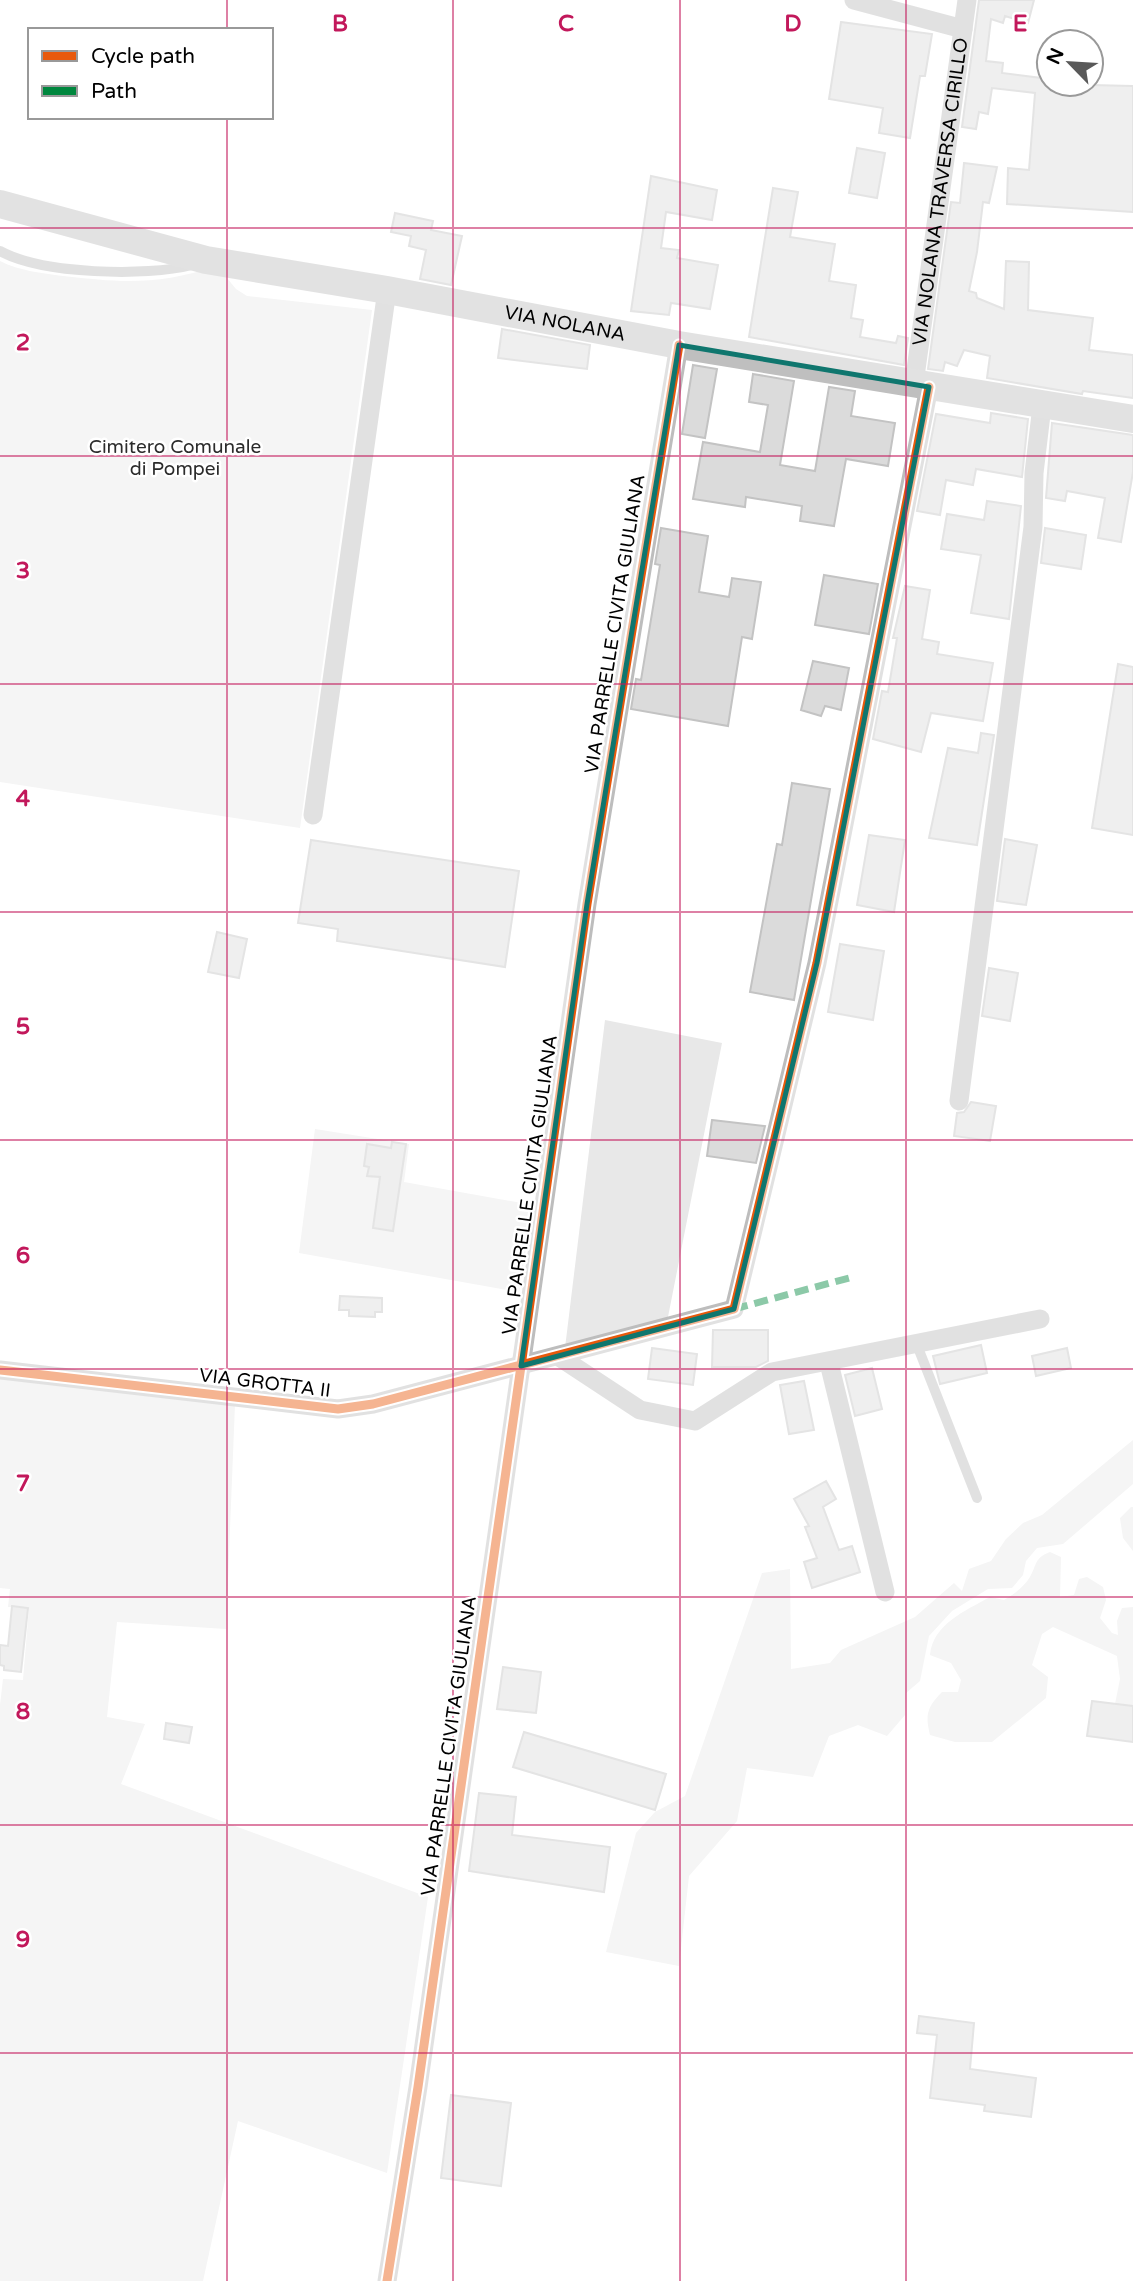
<svg xmlns="http://www.w3.org/2000/svg" width="1133" height="2281" font-family="'Varela Round',sans-serif">
<style>
.green{fill:#e8e8e8}
.building{fill:#dbdbdb;stroke:#c3c3c3;stroke-width:2}
.lines{fill:none;stroke-linecap:round;stroke-linejoin:round}
.lane{stroke:#bdbdbd;stroke-width:10}
.street{stroke:#bdbdbd;stroke-width:19}
.secondary{stroke:#bfbfbf;stroke-width:28}
.quiet{stroke:#00873e;stroke-width:7;stroke-dasharray:14 7;stroke-linecap:butt}
.cycleway-casing{stroke:#fff;stroke-width:13}
.cycleway{stroke:#e8590c;stroke-width:9}
.marked{fill:none;stroke:#0f766e;stroke-width:5;stroke-linejoin:round}
.grid{fill:none;stroke:#c2185b;stroke-width:2;stroke-opacity:0.55}
.labels{text-anchor:middle;dominant-baseline:central;stroke-width:5;stroke-linejoin:round;paint-order:stroke}
.street-label{font-size:19px;fill:#000;stroke:#fff}
.park-label{font-size:19px;fill:#2c2c2c;stroke:#fff}
.grid-label{font-size:23px;text-anchor:middle;font-weight:bold;fill:#c2185b;stroke:#fff;stroke-width:5;stroke-linejoin:round;paint-order:stroke}
</style>
<rect width="100%" height="100%" fill="#fff"/>
<path class="green" d="M0,261C20,271 41,273 63,276C123,283 159,285 217,266L236,289L247,296L372,310L300,828L0,782Z
M605,1020L722,1043L667,1322L565,1348Z
M315,1129L409,1144L404,1182L533,1205L519,1292L299,1253Z
M0,1378L235,1404L226,1629L117,1622L107,1717L145,1724L121,1784L428,1897L387,2173L238,2121L203,2281H0V1705L3,1679L23,1680L29,1608L8,1607L10,1589L0,1588Z
M1133,1440V1484L1063,1544L1037,1548L1026,1561L1023,1575L1012,1588L988,1589L952,1611L929,1636L920,1681L906,1693L905,1715L887,1736L858,1725L829,1736L813,1777L747,1768L737,1821L689,1876L679,1966L606,1952L636,1833L655,1812L685,1796L762,1573L790,1569L791,1669L830,1663L841,1650L915,1617L954,1583L962,1591L969,1569L991,1561L1006,1539L1023,1523L1042,1515Z
M1131,1507H1133V1551L1123,1538L1120,1518Z
M1050,1552L1061,1557L1060,1597L1074,1595L1079,1579L1087,1577L1103,1587L1106,1600L1100,1618L1112,1633L1118,1635L1117,1621L1122,1608L1133,1607V1706L1115,1704L1120,1679L1117,1656L1053,1627L1042,1634L1032,1665L1048,1677L1046,1698L992,1742H955L930,1735C925,1715 927,1707 942,1692H958L961,1680L951,1663L930,1655C933,1624 965,1611 990,1597L1004,1600C1013,1595 1024,1587 1030,1577C1037,1565 1034,1558 1050,1552Z"/>
<path class="building" d="M979,0H1034L1028,23L1005,16L1003,23L991,19L986,61L1003,63L1002,73L1049,79V84L1133,86V212L1007,204L1008,168L1029,170L1035,93L992,88L988,114L979,112L976,129L962,127Z
M841,22L932,34L925,76H920L910,138L879,133L883,108L829,99Z
M857,148L885,153L877,198L849,193Z
M964,163L997,167L989,203L983,202L977,252L969,291L976,293L977,298L1004,309L1006,261L1029,262L1028,310L1093,318L1089,350L1133,355V398L1083,391L1082,394L987,378L990,356L964,350L957,366L945,362L943,371L928,369L951,202L960,203Z
M651,176L717,190L712,220L666,212L661,248L679,250L677,258L718,265L710,309L671,303L669,315L631,311Z
M773,188L798,192L790,237L835,244L829,281L856,285L851,318L863,320L860,337L896,343L898,336L908,338L904,365L749,337Z
M395,213L433,221L431,230L462,236L451,285L420,279L426,250L409,246L411,236L391,232Z
M502,329L590,345L587,369L498,358Z
M693,365L717,369L705,438L682,434Z
M753,374L794,381L780,465L815,471L829,387L855,391L851,416L895,423L888,466L846,459L834,526L800,521L802,506L746,497L745,507L693,499L703,442L760,452L768,405L749,402Z
M991,413L1028,419L1022,477L976,469L973,485L946,480L940,515L917,511L936,414L990,423Z
M1052,423L1133,435V472L1121,542L1098,538L1105,498L1067,491L1065,501L1046,498Z
M987,501L1021,506L1009,619L971,613L981,555L941,549L947,514L984,520Z
M661,528L708,536L699,592L729,597L732,578L761,582L752,639L742,637L728,726L631,709L636,679L641,680L660,565L655,564Z
M1045,528L1086,535L1081,569L1041,563Z
M824,575L878,584L869,634L815,625Z
M905,586L930,590L922,639L939,642L937,654L993,663L983,721L931,713L921,752L873,739L882,691L888,692L897,638H893Z
M813,661L849,668L841,710L825,706L821,716L801,710Z
M1118,664L1133,667V835L1092,828Z
M981,733L994,735L977,845L929,838L948,748L978,753Z
M792,783L830,789L794,1000L750,992L777,844L782,845Z
M869,835L905,840L894,912L857,905Z
M1005,839L1037,845L1026,905L997,901Z
M311,840L519,871L505,967L337,941L338,929L298,923Z
M217,932L247,939L239,978L208,972Z
M840,944L884,951L873,1020L828,1012Z
M989,968L1018,973L1010,1021L982,1016Z
M971,1102L996,1106L990,1141L954,1136L957,1113L964,1112Z
M712,1120L765,1126L756,1163L707,1156Z
M392,1142L406,1144L393,1231L373,1228L380,1177L367,1176L369,1167L364,1166L367,1144L391,1148Z
M340,1296L382,1298V1312H375V1317L349,1316V1310H339Z
M713,1330H768V1361L756,1367H712Z
M981,1345L987,1373L940,1384L933,1356Z
M652,1348L697,1354L693,1385L648,1379Z
M1067,1348L1071,1368L1036,1376L1032,1356Z
M872,1368L882,1409L855,1416L845,1375Z
M804,1381L814,1430L789,1434L780,1385Z
M826,1481L836,1499L823,1507L839,1550L852,1546L860,1572L812,1588L804,1562L817,1558L805,1527L809,1526L794,1499Z
M12,1606L28,1608L21,1672L4,1670V1666L0,1665V1645L8,1646Z
M503,1667L541,1672L536,1713L497,1709Z
M1092,1701L1133,1706V1742L1087,1736Z
M166,1723L192,1727L189,1743L164,1739Z
M524,1732L666,1774L655,1810L513,1767Z
M479,1793L516,1797L512,1835L610,1847L604,1892L469,1871Z
M919,2016L974,2023L970,2069L1036,2078L1031,2117L984,2111L985,2105L930,2098L937,2035L917,2033Z
M451,2095L511,2103L501,2186L441,2178Z"/>
<g class="lines">
<path class="lane" d="M0,251C42,274 146,277 192,265
M917,1345L977,1498"/>
<g class="street">
<path d="M854,0L963,29"/>
<path id="s1" d="M914,384L967,0"/>
<path d="M313,815L387,290"/>
<path d="M959,1101L1033,527L1034,473L1042,406"/>
<path d="M558,1356L640,1410L695,1421L772,1372L1040,1319"/>
<path d="M829,1363L885,1592"/>
<path d="M0,1370L338,1409L373,1404L734,1309L817,963L929,387"/>
<path d="M387,2281L418,2087L587,904L679,345"/>
</g>
<path class="secondary" id="s2" d="M0,204L206,260L387,290L679,345L1133,419"/>
<path class="quiet" d="M734,1309L849,1278"/>
<defs>
<path id="cycleway" d="M0,1370L338,1409L373,1404L734,1309L817,963L929,387
M387,2281L418,2087L587,904L679,345"/>
</defs>
<use href="#cycleway" class="cycleway-casing"/>
<use href="#cycleway" class="cycleway"/>
</g>
<path d="M0 0H1133V2281H0ZM679,345L929,387L817,963L734,1309L521,1366L587,904Z" fill="#fff" fill-opacity=".55" fill-rule="evenodd"/>
<path class="marked" d="M679,345L929,387L817,963L734,1309L521,1366L587,904Z"/>
<path class="grid" d="M227,0V30M453,0V2281M680,0V2281M906,0V2281M227,117V2281M0,228H1133M0,456H1133M0,684H1133M0,912H1133M0,1140H1133M0,1369H1133M0,1597H1133M0,1825H1133M0,2053H1133"/>
<g class="labels">
<g class="street-label">
<text stroke="none"><textPath href="#s1" startOffset="194">VIA NOLANA TRAVERSA CIRILLO</textPath></text>
<text stroke="none"><textPath href="#s2" startOffset="578">VIA NOLANA</textPath></text>
<text transform="translate(615 624) rotate(-81)">VIA PARRELLE CIVITA GIULIANA</text>
<text transform="translate(530 1185) rotate(-82)">VIA PARRELLE CIVITA GIULIANA</text>
<text transform="translate(265 1383) rotate(7)">VIA GROTTA II</text>
<text transform="translate(449 1746) rotate(-82)">VIA PARRELLE CIVITA GIULIANA</text>
</g>
<g class="park-label">
<text x="175" y="447">Cimitero Comunale<tspan x="175" dy="22">di Pompei</tspan></text>
</g>
</g>
<g class="grid-label">
<text x="340" y="31">B</text>
<text x="566" y="31">C</text>
<text x="793" y="31">D</text>
<text x="1020" y="31">E</text>
<text x="23" y="350">2</text>
<text x="23" y="578">3</text>
<text x="23" y="806">4</text>
<text x="23" y="1034">5</text>
<text x="23" y="1263">6</text>
<text x="23" y="1491">7</text>
<text x="23" y="1719">8</text>
<text x="23" y="1947">9</text>
</g>
<rect x="28" y="28" width="245" height="91" fill="#ffffff" stroke="#999999" stroke-width="2"/>
<rect x="42" y="51" width="35" height="10" fill="#e8590c" stroke="#999999" stroke-width="2"/>
<text x="91" y="63" font-size="21" fill="#000000">Cycle path</text>
<rect x="42" y="86" width="35" height="10" fill="#00873e" stroke="#999999" stroke-width="2"/>
<text x="91" y="98" font-size="21" fill="#000000">Path</text>
<g transform="translate(1070 63) rotate(295)"><circle r="33" fill="#ffffff" stroke="#999999" stroke-width="2"/>
<path d="M0-5L12 26L0 18L-12 26Z" fill="#595959"/>
<text y="-10" font-size="19" font-weight="bold" text-anchor="middle" fill="#000000">N</text>
</g>
</svg>
